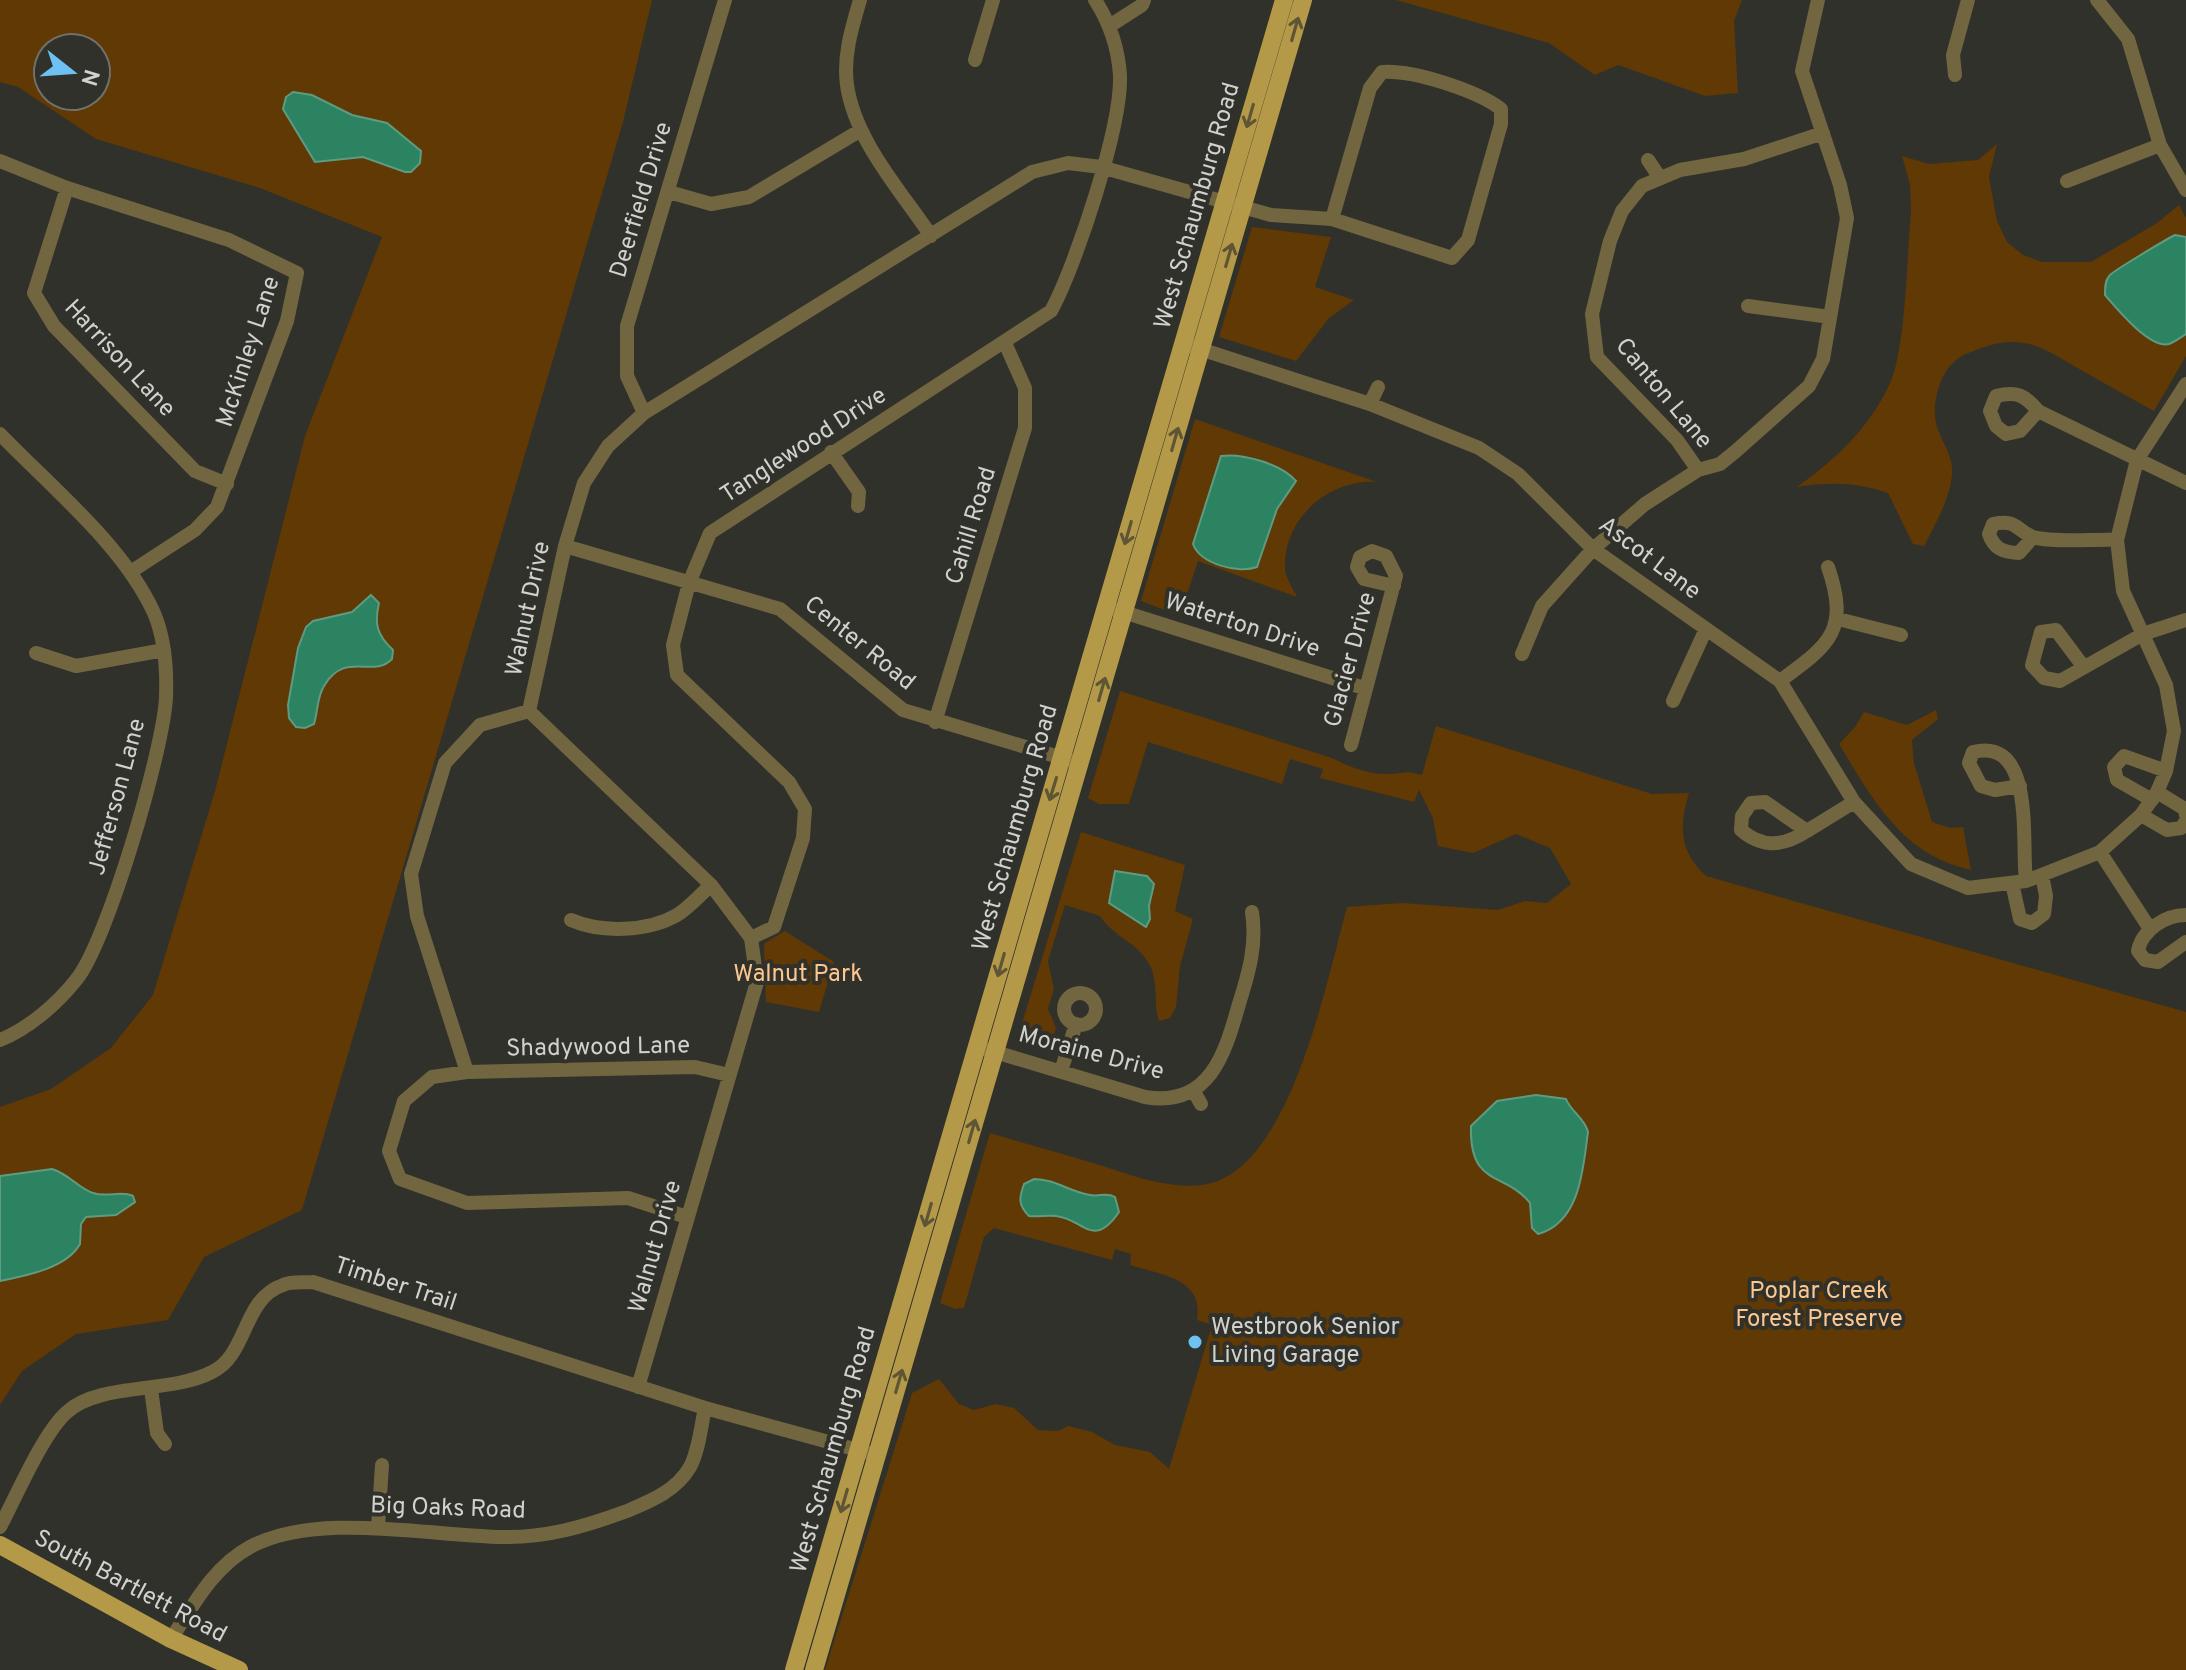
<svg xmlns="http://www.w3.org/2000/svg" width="2186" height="1670" font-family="Overpass,sans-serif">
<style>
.green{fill:#603904;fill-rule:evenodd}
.water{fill:#2c8361;stroke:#5e9b82;stroke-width:2}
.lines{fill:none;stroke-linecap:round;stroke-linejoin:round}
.minor{stroke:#726641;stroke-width:14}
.major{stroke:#b39948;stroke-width:18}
.oneway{stroke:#5e5535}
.poi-dot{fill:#6dc2f3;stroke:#30312b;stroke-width:3}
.labels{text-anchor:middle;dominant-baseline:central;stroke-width:8;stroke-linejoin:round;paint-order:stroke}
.street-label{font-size:24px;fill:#d1d2ce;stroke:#30312b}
.park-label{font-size:24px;fill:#fbc690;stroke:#30312b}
.poi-label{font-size:24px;fill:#d1d2ce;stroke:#30312b;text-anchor:start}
</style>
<rect width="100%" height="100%" fill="#30312b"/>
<path class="green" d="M0,0H652L623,122L302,1210L204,1257L168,1320L76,1334L22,1371L0,1405V1107L51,1089L111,1048L153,995L215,791L305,436L382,237L260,188L96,139L18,87L0,82ZM48,48H96V96H48Z
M1396,0H1742L1734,21L1738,93L1705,96L1618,65L1595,75L1549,43Z
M1997,144L1989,177L1997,221L2007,242L2023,255L2042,262H2091L2157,223L2179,205L2186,218V356L2154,411C2132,399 2111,387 2090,375C2041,348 2025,328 1966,354C1944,363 1934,392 1935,415C1935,430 1947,446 1951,461C1957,487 1936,523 1924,546L1913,544L1888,493C1856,482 1830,482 1797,487C1835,460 1871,426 1890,383C1906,348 1907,254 1911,212L1910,185L1902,156L1929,164L1978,160Z
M1252,227L1331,237L1315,287L1354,300L1329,318L1296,361L1219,337Z
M1195,419L1377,482C1329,479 1283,518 1285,569C1286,578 1293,589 1297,597L1198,561L1180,616L1141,601Z
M1120,691L1332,758C1350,767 1369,775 1390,774C1406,773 1404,770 1422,775L1436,726L1652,794L1689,793C1679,826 1679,851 1706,876L2186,1012V1670H825L912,1393L939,1379L959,1404L974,1410L996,1404L1014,1408L1038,1430L1058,1431L1068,1426L1092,1432L1115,1445L1150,1452L1169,1469L1212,1325L1197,1320C1204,1278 1161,1275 1130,1265L1131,1254L1115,1249L1112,1260L994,1228L984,1237L964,1308L955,1309L940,1303L990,1133C1023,1143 1057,1152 1090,1162C1126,1173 1163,1189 1202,1185C1290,1175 1327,978 1347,907L1402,903L1498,910L1525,901L1547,903L1571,884L1550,848L1516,834L1473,853L1438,846L1433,818L1419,790L1414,802L1320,778L1323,769L1290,759L1282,784L1148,742L1129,804H1099L1088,798Z
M1936,710L1938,719L1912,740L1914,763L1932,822L1950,828L1963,827L1971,870C1902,855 1873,800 1839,744L1855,727L1864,712L1907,725Z
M1081,832L1185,865L1175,911L1193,919L1180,966L1176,1007L1170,1018L1159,1021C1153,1003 1159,981 1149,964C1138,943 1114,937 1100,916L1065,905L1048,961L1054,989L1048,1009L1056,1028L1049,1050L1017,1039Z
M785,931L834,962L819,1012L766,1002L764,948L765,943Z"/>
<path class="water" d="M293,92L312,95L352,115L387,123L421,151L420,163L411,172H405L363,157L315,162L283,109L286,97Z
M2175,235L2186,237V334C2181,337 2175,342 2169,344C2150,349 2117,309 2105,295C2105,288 2105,281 2109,276C2111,272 2167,239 2175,235Z
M1221,456C1243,453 1281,464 1296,481L1277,509L1257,567C1239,574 1200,564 1193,544Z
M371,595L379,603C374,624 377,635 393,650L392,659C373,679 345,650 324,686C317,697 318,711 314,724L305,728L296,727L289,718L288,705L298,648L306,627L313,621L352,612Z
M1115,871L1147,876L1154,884L1149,906L1150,919L1146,927L1109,903Z
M1536,1095L1566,1099C1571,1112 1585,1118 1588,1132C1583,1167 1581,1222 1538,1234L1532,1228L1530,1203C1505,1171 1469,1188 1471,1126L1497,1101Z
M52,1169C69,1174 78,1188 93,1193C108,1198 120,1190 133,1196L135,1202L116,1215L86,1217L81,1224L80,1244C67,1268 25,1276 0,1281V1176Z
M1034,1179C1055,1179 1070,1192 1090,1195C1100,1197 1106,1192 1115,1197L1119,1212C1093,1250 1084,1219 1056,1216C1047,1215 1038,1217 1029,1216C1018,1205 1019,1198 1024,1184Z"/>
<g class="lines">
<path class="minor" d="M860,0C852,27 843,56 847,85C855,141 901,191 931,236
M2097,0L2128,39L2160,145L2186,190
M1111,25L1142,5L1144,0
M975,60L993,0
M1955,75L1953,55L1968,0
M1648,160L1660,178
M0,161L67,188L229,240L297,273L287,321L217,507L195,530L132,571
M2067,181L2160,145
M67,188L34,293L54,326L195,471L227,484
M669,192L711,204L749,197L861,130
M1748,306L1830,317
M1191,346L1370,404L1479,448L1518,474L1593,549L1780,681L1854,802L1911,864L1968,888L2026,881L2100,852L2141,815L2157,792L2166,771L2174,731L2166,685L2123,591L2117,540L2137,460L2186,384
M1370,404L1378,387
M2038,411L2020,431L2006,434L1996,426L1990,411L1996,396C2017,391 2025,395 2038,411L2186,483
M644,413L627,376V326L725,0
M0,434C51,487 124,546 154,613C165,639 167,670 166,697C164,748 107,943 76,980C57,1004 28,1029 0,1040
M831,452L859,492L858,506
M1698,470L1677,440L1597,357L1592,314L1610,241L1622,211L1642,186L1680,170L1744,159L1823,133
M2033,537L2019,553C2003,552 1994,549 1989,534L1993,524C2018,519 2015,530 2033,537C2053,543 2095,539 2117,540
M565,546L780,609L903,710L1072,761
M1117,610L1364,688
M1838,619L1901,635
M36,653L76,666L164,650
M1522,654L1542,606L1593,549L1645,504L1698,470L1720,464L1736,451L1809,386L1823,359L1847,218L1840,185L1802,71L1818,0
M2083,666L2056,630L2041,632L2032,665L2044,678L2060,681L2143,634L2186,620
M1780,681C1829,645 1850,631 1828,567
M1673,701L1706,629
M935,722L1025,428V388L1005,343
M1351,745L1396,576L1386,556L1372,551L1360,557L1357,567L1364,579L1394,586
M2020,786L1995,790L1981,786L1969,763L1973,752C2036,736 2021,844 2026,881
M2157,792L2185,809L2186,815
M2152,800L2117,780L2114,767L2124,756L2166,771
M2141,815L2167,830L2181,828L2186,821
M1807,831C1784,846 1763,849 1741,830L1742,816L1751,803L1765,802L1807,831L1854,802
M2100,852L2150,929
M2012,883L2020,919L2032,923L2044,914L2046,896L2042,875
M2186,915C2165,915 2142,930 2138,951L2145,960L2158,962L2186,942
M571,920C601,933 648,932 677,915C689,908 700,895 711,885
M751,938L774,927L803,838L805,809L789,782L677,675L673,645L689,583L710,533L1051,311C1076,265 1122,126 1120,75C1118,47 1110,23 1095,0
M1064 1009a16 16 0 1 1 32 0a16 16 0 1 1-32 0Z
M985,1049L1145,1097C1210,1108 1225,1053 1239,1004C1249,972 1257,945 1252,912
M1061,1071L1076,1024
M467,1072L417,916L411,874L445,763L480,725L529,711
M1193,1090L1201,1104
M687,1217L628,1198L467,1203L400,1179L389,1151L404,1101L432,1077L467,1072L695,1067L729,1075
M638,1387L757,982L751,938L711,885L529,711L565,546L584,483L608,446L644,413L1032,172L1068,163L1101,167L1271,215L1332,219L1452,258L1468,240L1501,124V109C1476,90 1413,70 1382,72L1370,88L1332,219
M151,1389L157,1433L165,1444
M0,1527C16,1497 43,1433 67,1412C100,1382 170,1394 212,1372C248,1355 242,1299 283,1285C291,1281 304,1283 313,1282L705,1408L869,1453
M378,1528L382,1465
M171,1639C193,1606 213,1567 250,1547C317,1511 429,1536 503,1537C547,1538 586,1526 627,1511C651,1501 676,1491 690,1467C699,1450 701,1426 705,1408"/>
<path class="major" d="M0,1545L171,1639L239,1670
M794,1670L1284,0
M814,1670L1303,0"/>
</g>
<defs><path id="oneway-shaft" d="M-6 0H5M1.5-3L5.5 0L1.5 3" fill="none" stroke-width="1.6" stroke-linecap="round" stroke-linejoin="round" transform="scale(2)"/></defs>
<g class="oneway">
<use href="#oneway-shaft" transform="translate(1295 29) rotate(-74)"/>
<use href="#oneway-shaft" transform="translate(1250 116) rotate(106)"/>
<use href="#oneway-shaft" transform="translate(1229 255) rotate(-74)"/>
<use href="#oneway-shaft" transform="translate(1175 439) rotate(-74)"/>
<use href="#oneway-shaft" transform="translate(1128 533) rotate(106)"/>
<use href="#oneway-shaft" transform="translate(1102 689) rotate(-74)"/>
<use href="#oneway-shaft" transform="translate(1053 789) rotate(107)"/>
<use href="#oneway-shaft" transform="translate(1001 965) rotate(106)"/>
<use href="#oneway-shaft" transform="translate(972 1131) rotate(-74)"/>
<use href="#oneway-shaft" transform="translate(928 1215) rotate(106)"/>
<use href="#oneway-shaft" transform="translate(899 1381) rotate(-74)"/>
<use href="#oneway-shaft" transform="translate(844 1501) rotate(106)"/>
</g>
<circle class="poi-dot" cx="1195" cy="1342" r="8"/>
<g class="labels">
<g class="street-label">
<text transform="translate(642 200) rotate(-73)">Deerfield Drive</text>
<text transform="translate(1198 206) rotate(-74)">West Schaumburg Road</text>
<text transform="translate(249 352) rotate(-72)">McKinley Lane</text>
<text transform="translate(119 359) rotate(47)">Harrison Lane</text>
<text transform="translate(1663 394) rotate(50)">Canton Lane</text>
<text transform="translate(804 446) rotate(-33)">Tanglewood Drive</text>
<text transform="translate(972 526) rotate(-73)">Cahill Road</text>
<text transform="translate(1649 559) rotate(37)">Ascot Lane</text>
<text transform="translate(529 609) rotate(-78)">Walnut Drive</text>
<text transform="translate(1242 626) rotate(18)">Waterton Drive</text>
<text transform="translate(859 644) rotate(39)">Center Road</text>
<text transform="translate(1351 660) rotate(-75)">Glacier Drive</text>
<text transform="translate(118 797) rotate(-75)">Jefferson Lane</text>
<text transform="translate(1016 828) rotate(-74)">West Schaumburg Road</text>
<text transform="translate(598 1048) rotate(-1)">Shadywood Lane</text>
<text transform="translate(1091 1054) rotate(15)">Moraine Drive</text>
<text transform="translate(656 1247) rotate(-74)">Walnut Drive</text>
<text transform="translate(395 1285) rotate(18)">Timber Trail</text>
<text transform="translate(834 1450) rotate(-74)">West Schaumburg Road</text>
<text transform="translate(448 1509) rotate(2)">Big Oaks Road</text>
<text transform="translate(130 1587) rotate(28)">South Bartlett Road</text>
</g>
<g class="park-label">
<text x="798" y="975">Walnut Park</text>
<text x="1819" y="1292">Poplar Creek<tspan x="1819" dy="28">Forest Preserve</tspan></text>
</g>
<g class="poi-label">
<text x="1211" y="1328">Westbrook Senior<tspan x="1211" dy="28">Living Garage</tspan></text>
</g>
</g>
<g transform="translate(72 72) rotate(107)"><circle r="38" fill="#30312b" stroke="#70716c" stroke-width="2"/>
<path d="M0-6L14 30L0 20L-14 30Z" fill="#6dc2f3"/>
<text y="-12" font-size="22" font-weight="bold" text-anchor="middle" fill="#d1d2ce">N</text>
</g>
</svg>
